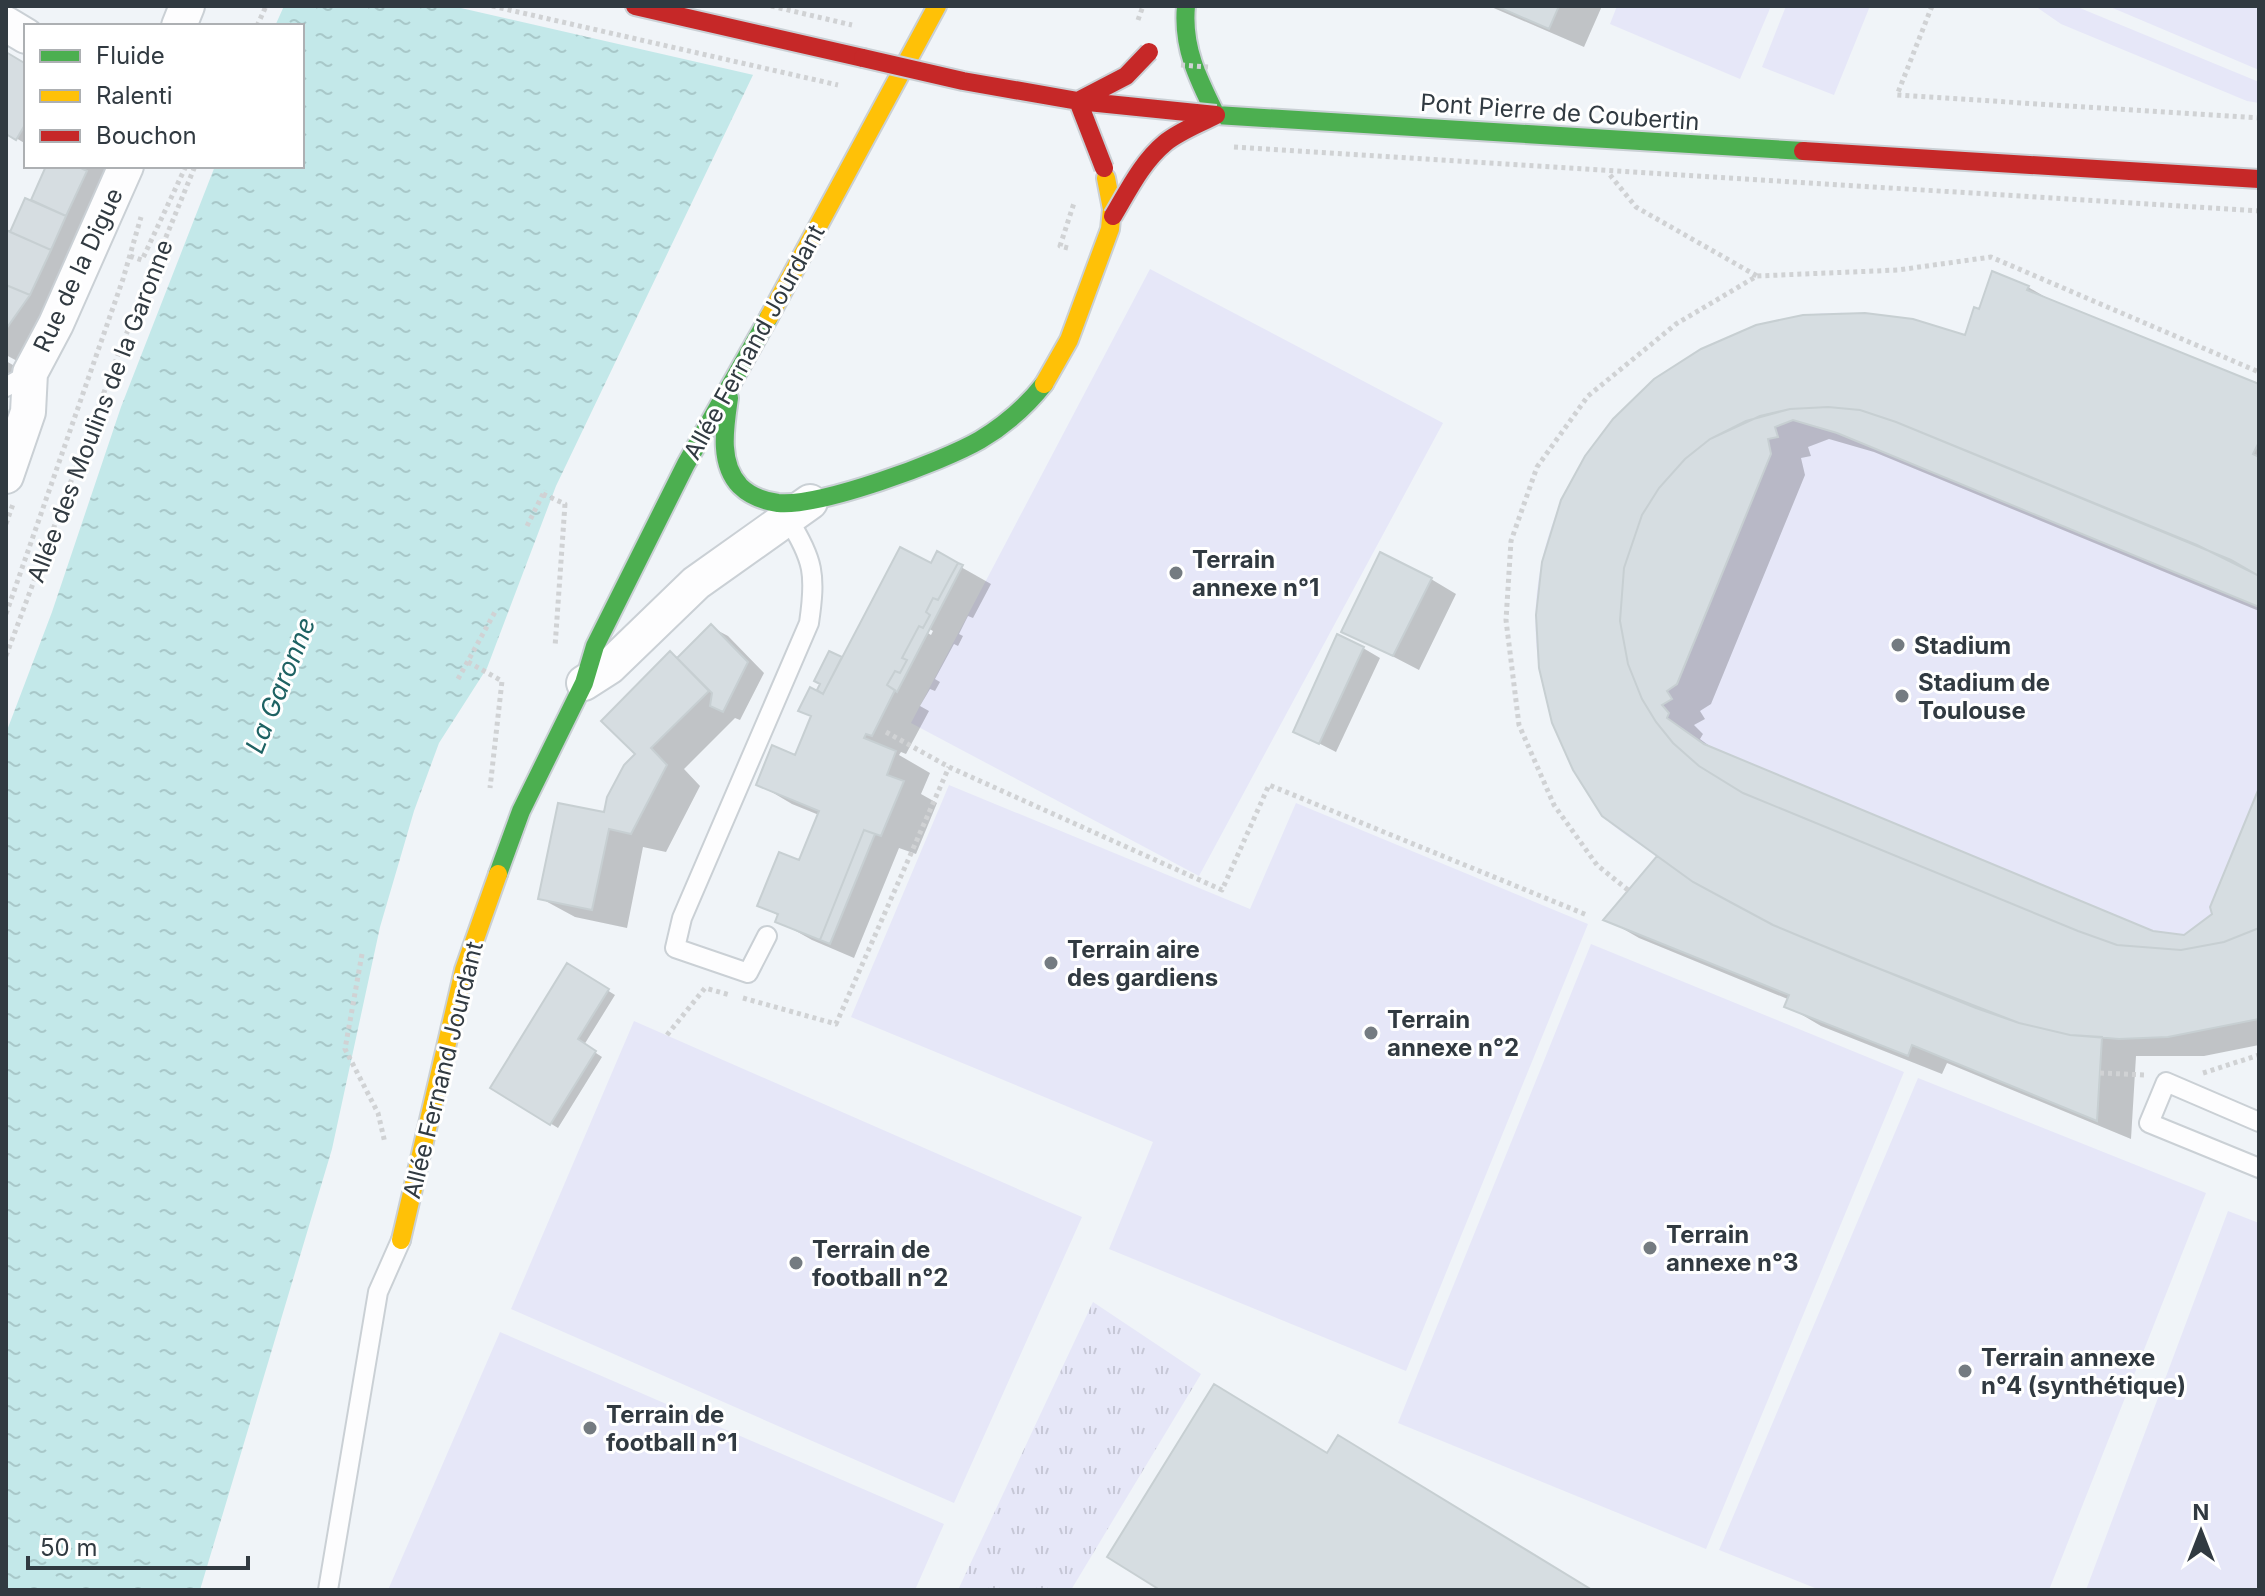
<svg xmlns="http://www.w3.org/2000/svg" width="2265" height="1596" font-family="Inter,sans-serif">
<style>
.grass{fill:url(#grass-tufts)}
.pitch{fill:#e6e7f8}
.water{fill:url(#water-ripples)}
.pier{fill:#f0f4f8}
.shadow{fill:#0003;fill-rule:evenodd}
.building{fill:#d6dde1;stroke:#c7cfd2;stroke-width:2}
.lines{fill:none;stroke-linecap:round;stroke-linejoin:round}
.lane-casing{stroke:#cad0d5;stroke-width:22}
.street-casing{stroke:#cad0d5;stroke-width:38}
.fast-casing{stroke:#cad0d5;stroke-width:22}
.slow-casing{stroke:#cad0d5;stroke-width:22}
.jam-casing{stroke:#cad0d5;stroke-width:22}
.path{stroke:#d0d2d4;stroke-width:5;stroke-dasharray:4 4;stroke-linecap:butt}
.lane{stroke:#fdfdfe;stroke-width:18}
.street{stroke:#fdfdfe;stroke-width:34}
.fast{stroke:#4caf50;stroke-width:18}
.slow{stroke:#ffc107;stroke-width:18}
.jam{stroke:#c62828;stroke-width:18}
.jam-bridge-casing{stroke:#cad0d5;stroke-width:22;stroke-linecap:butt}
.path-bridge{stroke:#d0d2d4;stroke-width:5;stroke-dasharray:4 4;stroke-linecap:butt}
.jam-bridge{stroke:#c62828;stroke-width:18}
.poi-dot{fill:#747b81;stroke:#fff;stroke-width:3}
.labels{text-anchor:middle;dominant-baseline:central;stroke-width:6;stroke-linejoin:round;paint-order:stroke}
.street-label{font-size:24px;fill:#313a41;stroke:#fff}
.poi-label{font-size:24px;font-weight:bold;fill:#313a41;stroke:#fff;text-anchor:start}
.water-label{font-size:26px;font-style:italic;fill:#1e6263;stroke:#fff}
</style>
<defs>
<pattern id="grass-tufts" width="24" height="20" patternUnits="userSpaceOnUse" patternTransform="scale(2)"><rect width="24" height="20" fill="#e6e7f8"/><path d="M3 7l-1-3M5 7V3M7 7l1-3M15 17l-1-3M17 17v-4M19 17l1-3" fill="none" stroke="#c6c7d6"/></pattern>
<pattern id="water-ripples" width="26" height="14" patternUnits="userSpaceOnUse" patternTransform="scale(2)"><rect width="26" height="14" fill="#c3e8e9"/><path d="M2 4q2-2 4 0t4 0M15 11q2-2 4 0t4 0" fill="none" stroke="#a8c8c9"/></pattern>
</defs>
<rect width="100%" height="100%" fill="#f0f4f8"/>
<path class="grass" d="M1093,1302L1201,1374L1071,1590H958Z"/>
<path class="pitch" d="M1617,6H1771L1740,79L1610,24Z
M1786,6H1870L1834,95L1762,67Z
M2035,6H2075L2259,82V103L2247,101L2061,24Z
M2108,6H2259V70Z
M1150,269L1443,423L1199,876L911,723Z
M1992,271L2029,286L2028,290L2259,384L2253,454L2259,457V1019L2168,1037L2102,1038L2097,1121L1912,1045L1908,1056L1784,1007L1789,995L1603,920L1656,856C1639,843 1618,832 1603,816C1598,811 1594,803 1590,796C1568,763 1554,730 1544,691C1507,544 1593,395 1729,337C1753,327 1778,318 1804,315C1864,308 1909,318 1965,335L1974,307L1979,308Z
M949,785L1250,909L1296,803L1588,924L1406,1371L1109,1249L1153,1142L851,1017Z
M1591,944L1904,1072L1706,1549L1398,1423Z
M634,1021L1082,1217L954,1503L511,1309Z
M1918,1078L2206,1193L2049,1590H1820L1719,1550Z
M2228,1211L2259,1223V1590H2086Z
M500,1332L944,1524L915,1590H388Z"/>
<path class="water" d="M284,6H786L556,486L487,668L439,743L414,811L380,927L332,1149L200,1590H6V733L52,612L121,407L215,166H302V26H275Z"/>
<path class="pier" d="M452,6H790L758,76Z"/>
<path class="shadow" d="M1489,6H1602L1584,47Z
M6,54L26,66V144L6,132Z
M48,166H122L46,306L19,362L6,355V233L11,234L32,202Z
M1993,274L2028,287L2059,305L2259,386V611L1874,452L1829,439L1808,447L1811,456L1801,458L1805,475L1711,704L1700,711L1705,719L1694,725L1703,734L1700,739L1719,753L2152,933L2184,937L2214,915L2259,793V1045L2204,1056H2136L2131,1139L1947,1063L1942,1074L1821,1026L1787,1006L1790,1000L1639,938L1606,919L1660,856L1586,457L1967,338L1980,311Z
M6,361L25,372L6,386Z
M938,554L991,584L973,618L968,616L959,634L963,636L958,646L954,644L935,679L940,682L935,691L930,689L920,706L929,711L906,754L901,752L899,755L930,773L921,794L937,803L916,854L899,848L854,958L812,940L778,921L779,916L760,905L800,863L819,815L792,804L758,784L796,757L812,717L800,710L829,699L831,696L819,689L830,653L843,660L931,566ZM911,619L933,631L931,635L910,622Z
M1431,579L1456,594L1419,670L1344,631Z
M711,627L728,636L764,673L740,720L735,718L684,769L700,786L666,852L643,847L627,928L575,917L540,898L605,814L638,754L670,654L679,659Z
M1363,648L1380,658L1336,752L1295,731Z
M568,966L615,995L584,1045L602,1057L558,1128L493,1088Z"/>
<path class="building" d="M1496,6H1559L1549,29Z
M6,52L26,64V123L16,140L6,134Z
M46,166H77L87,171L66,216L31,200Z
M25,198L66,216L51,250L10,232Z
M6,230L51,250L30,295L6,285Z
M1992,271L2029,286L2027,290L2259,384V442L2253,454L2259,457V576L2197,545L1896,422L1860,410L1828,407L1790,409L1746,421L1710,439L1685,459L1659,488L1642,515L1624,568L1620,621L1628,664L1642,699L1656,722L1673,743L1699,766L1743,793L2078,931L2117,945L2181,950L2224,942L2259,928V1019L2168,1037L2119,1039L2070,1035L2019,1023L1976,1008L1816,943L1773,925L1693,882L1602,816L1573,770L1552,723L1539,668L1536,615L1542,562L1561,500L1585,456L1613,419L1654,379L1701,349L1756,325L1803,315L1865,313L1913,319L1965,335L1974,307L1979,309Z
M6,285L30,295L6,329Z
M1828,407L1860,410L1896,422L2231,560L2259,576V607L1837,433L1793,420L1775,427L1778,437L1768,439L1771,454L1677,684L1667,691L1672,699L1662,705L1669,713L1667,718L1704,744L2153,931L2184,935L2212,914L2210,907L2259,788V928L2224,942L2181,950L2117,945L2078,931L1743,793L1699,766L1673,743L1656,722L1642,699L1628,664L1620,621L1624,568L1642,515L1659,488L1685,459L1710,439L1760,416L1790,409Z
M900,547L931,563L937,551L958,563L938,600L933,598L926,612L930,615L923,628L919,626L902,658L907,660L900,673L895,671L887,685L895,690L872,736L866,734L864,738L896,751L887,775L904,781L881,836L864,830L820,940L775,922L778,914L757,906L779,852L799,860L819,811L756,785L772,745L795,755L811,716L798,711L810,687L823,694Z
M1380,552L1432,578L1393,656L1341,632Z
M958,563L963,565L897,692L887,685L895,671L900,673L907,660L902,658L919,626L923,628L930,615L926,612L933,598L938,600Z
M711,624L748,662L723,712L710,706L712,693L677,658Z
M1337,634L1364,647L1319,744L1293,732Z
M670,651L709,691L651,748L667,765L631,834L609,829L592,910L538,899L558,803L604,812L607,797L624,765L635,754L601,721Z
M829,651L842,657L823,694L817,690L820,684L814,681Z
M864,830L875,834L830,944L820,940Z
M1657,856L1693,882L1732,903L1773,925L1857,960L2019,1023L2070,1035L2102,1037L2097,1121L1912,1045L1908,1056L1784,1007L1789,995L1603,920Z
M567,963L609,989L578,1039L596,1051L550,1125L490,1088Z
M1214,1384L1327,1453L1338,1435L1592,1590H1160L1107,1557Z"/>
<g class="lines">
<defs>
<path id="lane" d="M6,387L30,373
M767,936L748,973L675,948L682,918L809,623C816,575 814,560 788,519
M2259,1122L2166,1082L2149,1123L2259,1168
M328,1590L378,1292L401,1240"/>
<path id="street" d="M6,24L26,36
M179,26L187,6
M6,476L28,412L30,373L56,324L126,166
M584,683L609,667L696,583L810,502"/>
<path id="fast" d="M1186,6C1182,47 1198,79 1216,115L1803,151
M729,398C725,426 718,463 740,486C750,496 764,501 778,503C820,507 942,462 980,440C1005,425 1026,407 1044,384
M498,874L521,811L584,683L595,646L686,464L769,317"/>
<path id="slow" d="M769,317L937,6
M1044,384L1069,340L1110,229L1112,209L1106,178
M401,1240L464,970L498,874"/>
<path id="jam" d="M635,6L863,58
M1803,151L2259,179"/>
</defs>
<use href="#lane" class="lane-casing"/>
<use href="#street" class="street-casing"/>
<use href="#fast" class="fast-casing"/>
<use href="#slow" class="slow-casing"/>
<use href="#jam" class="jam-casing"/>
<path class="path" d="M1932,6L1897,95L2259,118
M1138,20L1143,6
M257,26L266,6
M1610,175L1636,207L1757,276
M1068,248L1060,246L1074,203
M130,256L142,260L186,166
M543,494L565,504L555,647
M6,524L13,504
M527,526L545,490
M6,614L123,279L141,217
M6,656L119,352L195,166
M468,662L502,681L490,788
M458,679L496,610
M886,732L949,767L1222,890L1269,785L1587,915
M1628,890L1597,865L1554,805L1519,725L1506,620L1511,541L1537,467L1588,396L1676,324L1757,276L1898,270L1991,257L2259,372
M362,954L345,1049L378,1113L385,1143
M743,998L836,1024L949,767
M667,1035L705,988L730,995
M2100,1073L2146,1075
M2203,1073L2259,1055"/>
<use href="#lane" class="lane"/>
<use href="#street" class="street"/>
<use href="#fast" class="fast"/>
<use href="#slow" class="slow"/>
<use href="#jam" class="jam"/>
<defs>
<path id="jam-bridge" d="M863,58L963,81L1078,101L1216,115
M1078,101L1126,76L1149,52
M1078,101L1104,168
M1113,216C1128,191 1142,162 1165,143C1180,131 1199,124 1216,115"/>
</defs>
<use href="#jam-bridge" class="jam-bridge-casing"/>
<path class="path-bridge" d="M492,6L838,85
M771,6L852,25
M1181,65L1208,67
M1234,147L2259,211"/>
<use href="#jam-bridge" class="jam-bridge"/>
</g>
<g class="poi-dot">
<circle cx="1176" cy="573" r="8"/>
<circle cx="1898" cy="645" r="8"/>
<circle cx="1902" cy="696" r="8"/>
<circle cx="1051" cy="963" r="8"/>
<circle cx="1371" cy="1033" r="8"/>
<circle cx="1650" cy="1248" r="8"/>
<circle cx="796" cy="1263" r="8"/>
<circle cx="1965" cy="1371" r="8"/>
<circle cx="590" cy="1428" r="8"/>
</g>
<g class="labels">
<g class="street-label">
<text transform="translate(1560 112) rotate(4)">Pont Pierre de Coubertin</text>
<text transform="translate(78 270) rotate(-65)">Rue de la Digue</text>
<text transform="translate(754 342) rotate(-61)">Allée Fernand Jourdant</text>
<text transform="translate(100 411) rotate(-69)">Allée des Moulins de la Garonne</text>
<text transform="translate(443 1070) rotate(-76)">Allée Fernand Jourdant</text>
</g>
<g class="poi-label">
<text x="1192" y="559">Terrain<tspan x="1192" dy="28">annexe n°1</tspan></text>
<text x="1914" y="645">Stadium</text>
<text x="1918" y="682">Stadium de<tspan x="1918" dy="28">Toulouse</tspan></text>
<text x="1067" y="949">Terrain aire<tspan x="1067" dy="28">des gardiens</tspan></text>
<text x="1387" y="1019">Terrain<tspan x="1387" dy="28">annexe n°2</tspan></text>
<text x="1666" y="1234">Terrain<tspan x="1666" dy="28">annexe n°3</tspan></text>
<text x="812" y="1249">Terrain de<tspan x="812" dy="28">football n°2</tspan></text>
<text x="1981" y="1357">Terrain annexe<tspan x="1981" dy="28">n°4 (synthétique)</tspan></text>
<text x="606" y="1414">Terrain de<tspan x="606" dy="28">football n°1</tspan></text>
</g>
<g class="water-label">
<text transform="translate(280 685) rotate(-68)">La Garonne</text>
</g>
</g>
<rect width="2265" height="1596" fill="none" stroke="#313a41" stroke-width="16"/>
<rect x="24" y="24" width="280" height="144" fill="#ffffff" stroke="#adb0b3" stroke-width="2"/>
<rect x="40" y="50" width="40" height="12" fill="#4caf50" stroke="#adb0b3" stroke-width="2"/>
<text x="96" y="64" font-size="24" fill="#313a41">Fluide</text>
<rect x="40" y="90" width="40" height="12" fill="#ffc107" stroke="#adb0b3" stroke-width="2"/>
<text x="96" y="104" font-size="24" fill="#313a41">Ralenti</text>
<rect x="40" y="130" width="40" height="12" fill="#c62828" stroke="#adb0b3" stroke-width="2"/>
<text x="96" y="144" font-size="24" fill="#313a41">Bouchon</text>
<g transform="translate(2201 1532)" stroke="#ffffff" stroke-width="6" paint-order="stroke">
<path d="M0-6L14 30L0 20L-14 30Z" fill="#313a41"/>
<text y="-12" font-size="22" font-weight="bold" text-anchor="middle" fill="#313a41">N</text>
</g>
<path d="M28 1556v12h220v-12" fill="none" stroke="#313a41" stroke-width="4"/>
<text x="40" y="1556" font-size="24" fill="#313a41" stroke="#ffffff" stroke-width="6" paint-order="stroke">50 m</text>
</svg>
